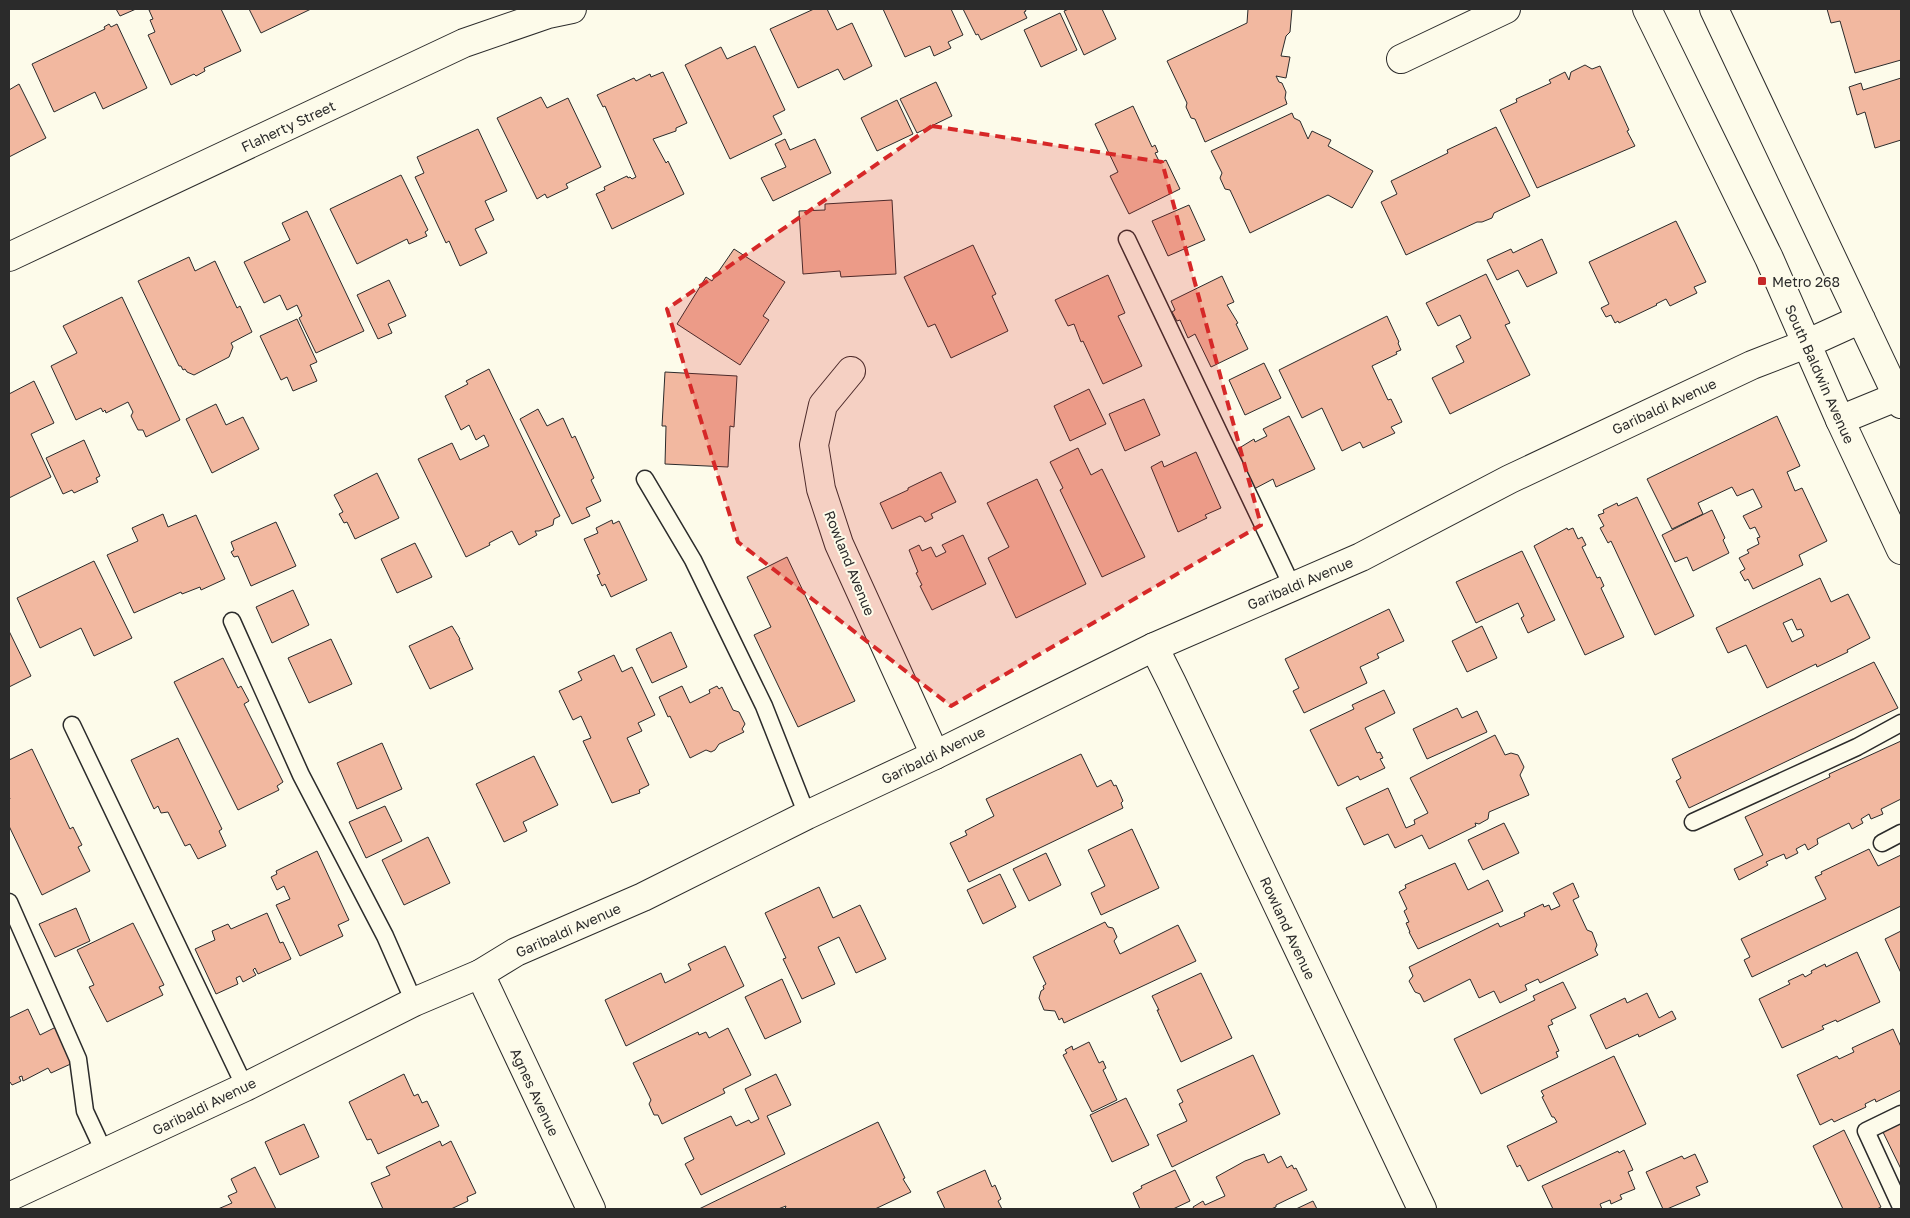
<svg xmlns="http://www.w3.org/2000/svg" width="1910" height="1218" font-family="'Golos Text',sans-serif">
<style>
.building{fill:#f2b8a0;stroke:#2b2b2b;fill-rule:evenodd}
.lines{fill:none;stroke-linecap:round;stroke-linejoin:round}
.lane-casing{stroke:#2b2b2b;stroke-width:19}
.street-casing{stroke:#2b2b2b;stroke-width:30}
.secondary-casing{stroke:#2b2b2b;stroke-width:30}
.lane{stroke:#fdfbea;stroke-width:16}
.street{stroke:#fdfbea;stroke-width:28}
.secondary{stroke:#fdfbea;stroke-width:28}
.marked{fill:#d62828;fill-opacity:0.2;stroke:#d62828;stroke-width:4;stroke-dasharray:10 6;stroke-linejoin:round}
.poi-dot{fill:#c62828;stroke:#fdfbea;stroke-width:2}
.labels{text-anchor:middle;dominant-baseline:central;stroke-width:4;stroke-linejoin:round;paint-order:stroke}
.street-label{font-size:14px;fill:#2b2b2b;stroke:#fdfbea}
.poi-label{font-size:14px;fill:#2b2b2b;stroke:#fdfbea;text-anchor:start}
</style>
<rect width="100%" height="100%" fill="#fdfbea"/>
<path class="building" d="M116,9H136L120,16Z
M153,9H221L241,51L204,68L205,71L196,76L194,74L171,85L148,35L155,32L150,20L153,19L149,10Z
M249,9H311L261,33Z
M814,9H827L837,30L852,23L872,66L844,80L838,69L798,88L770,29Z
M883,9H951L963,35L948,42L951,48L934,56L930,46L905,57Z
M963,9H1025L1026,11L1024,12L1027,18L981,40L978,34L976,35Z
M1069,9H1102L1116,39L1084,55L1064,11Z
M1248,9H1292L1290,32L1286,36L1281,56L1290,57L1286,78L1276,76L1279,82L1282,83L1286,92L1285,98L1287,104L1205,142L1195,119L1191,118L1186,107L1187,103L1167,61L1247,23Z
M1827,9H1901V60L1855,73L1840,21L1831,23Z
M1060,13L1077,50L1041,67L1024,30Z
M109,24L111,27L117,24L147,88L103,109L95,92L54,112L32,64L105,29L104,27Z
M755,46L785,110L773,116L782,134L730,159L685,65L721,47L727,59Z
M1585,65L1592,69L1600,66L1629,130L1627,131L1635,146L1537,188L1500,110L1517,102L1516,99L1551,83L1549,80L1565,72L1569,80L1571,72Z
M663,72L687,123L676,128V131L653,139L666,163L668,161L684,194L612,229L596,194L605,190L604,187L627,176L628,178L630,177L632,179L636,177L605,106L603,107L597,95L634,78L636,81L650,74L651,77Z
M1901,78V140L1875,148L1865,112L1857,115L1849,87L1861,83L1863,90Z
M936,82L952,116L917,133L900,99Z
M19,84L46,138L9,157V90Z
M541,97L547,108L568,98L601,167L566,184L568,188L547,198L545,194L537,199L497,118Z
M897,100L913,134L877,151L861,118Z
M1133,106L1152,147L1155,145L1158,152L1155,153L1160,163L1166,160L1180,189L1129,214L1110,176L1118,172L1095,124Z
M1292,113L1294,118L1300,121L1308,139L1312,131L1331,140L1328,146L1373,171L1352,208L1328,195L1250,233L1230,190L1225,189L1220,178L1222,173L1211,151Z
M1496,127L1530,196L1494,213L1492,218L1482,222H1477L1406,255L1381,202L1397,194L1391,181L1448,153L1447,150Z
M478,129L507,191L485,201L494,220L475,229L487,253L460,266L449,241L446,243L415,177L424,173L417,157Z
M785,139L790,150L815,139L831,173L773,201L761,178L786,167L775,144Z
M401,175L428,230L425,232L427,236L409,244L407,239L357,264L330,209Z
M892,200L896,274L841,277L840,271L803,274L799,211L825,210V204Z
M1189,205L1205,240L1168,256L1152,221Z
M307,211L364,331L316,353L299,318L302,316L297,305L287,310L280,295L264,303L244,262L290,240L282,223Z
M1676,221L1706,282L1694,287L1697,293L1670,306L1666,299L1656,304L1657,305L1619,323L1618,321L1615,323L1611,315L1606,317L1601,308L1609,304L1589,262Z
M1542,239L1557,273L1527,287L1518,270L1497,280L1487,260L1511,249L1513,253Z
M973,245L996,294L992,296L1008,331L951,358L935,324L928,327L904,277Z
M734,249L785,282L763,316L769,320L740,365L677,324L706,277L712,281Z
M189,257L195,271L215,261L237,308L240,306L252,332L231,343L233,347L229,357L194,375L187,372L185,369L183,370L181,366H179L138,281Z
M1486,274L1510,323L1505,325L1530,375L1450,414L1432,378L1464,362L1456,346L1471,338L1460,315L1438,326L1426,303Z
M1108,275L1125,313L1118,316L1142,366L1103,384L1083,341L1081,342L1074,324L1068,326L1055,300Z
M1222,276L1234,302L1227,305L1238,323L1236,324L1248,349L1211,367L1195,334L1188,338L1180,320L1177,321L1172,312L1175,310L1171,301Z
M389,280L406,316L388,324L392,333L378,339L357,295Z
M122,297L180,420L146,437L143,430H138L131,416L133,412L128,402L106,413L105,410L103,412L101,408L76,420L51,366L77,353L63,326Z
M1387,316L1399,342L1398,343L1401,350L1396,352L1397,354L1372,366L1388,400L1391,399L1402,422L1391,427L1395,433L1363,448L1360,442L1342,451L1322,408L1302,418L1279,370Z
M297,319L317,362L310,365L317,381L293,391L287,377L281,380L260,336Z
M1264,363L1281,398L1245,415L1229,380Z
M489,369L560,516L554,519L553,525L539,531H535L537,535L519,545L512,531L489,543L490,545L466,557L418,459L452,443L460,460L489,446L484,435L476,440L469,425L461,430L445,396L468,384L466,381Z
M665,372L737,376L734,427L730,426L728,467L665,464L666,426H662Z
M34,381L54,423L31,434L51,477L9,498V394Z
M1089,389L1106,424L1070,441L1054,406Z
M1144,399L1160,435L1125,451L1109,414Z
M216,404L226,425L243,417L259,449L212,473L186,419Z
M538,409L547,426L563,418L572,438L575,436L594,478L591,480L601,501L586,508L590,516L572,524L520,419Z
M1289,416L1315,469L1276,487L1273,479L1254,489L1236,450L1254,439L1255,442L1267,436L1263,429Z
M1777,416L1800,466L1787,472L1795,491L1802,488L1827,541L1799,555L1803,565L1753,589L1748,579L1745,581L1740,572L1745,569L1739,558L1749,553L1747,550L1759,544L1757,538L1760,537L1755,527L1750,529L1743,516L1762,507L1753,489L1737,496L1732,487L1698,503L1703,514L1672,529L1647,479Z
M84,440L100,476L96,478L98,482L74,493L72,490L63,494L46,458Z
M1078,448L1091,475L1102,469L1145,557L1102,577L1060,490L1063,488L1050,462Z
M1196,452L1221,508L1205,515L1207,518L1178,532L1151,467L1162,461L1164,467Z
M941,472L956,502L931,514L933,518L925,522L923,518L920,516L892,529L880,503L908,490V488Z
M377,473L399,518L355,539L347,522L344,523L339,514L343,512L334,495Z
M1037,479L1086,584L1016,618L988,558L1009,547L987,503Z
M1637,497L1694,616L1655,635L1611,541L1608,543L1600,528L1604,526L1598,515L1604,513L1603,510L1617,503L1618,506Z
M1712,510L1725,538L1723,540L1729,553L1693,571L1687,557L1675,562L1662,535Z
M163,514L168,527L196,515L225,579L201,590L200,587L182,594L181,592L134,613L107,555L138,541L132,528Z
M612,520L613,524L619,521L647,580L611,597L605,584L602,586L597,575L600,574L584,539L598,533L596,528Z
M276,522L296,566L251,586L238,556L234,557L231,552L234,550L231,542Z
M1567,528L1568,530L1573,528L1578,539L1582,537L1586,545L1582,547L1597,578L1600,577L1604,586L1601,588L1624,637L1585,655L1534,546Z
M963,535L986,584L932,610L920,586L922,585L916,573L918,572L909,550L919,545L922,551L931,547L936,557L946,552L942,545Z
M415,543L432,577L397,593L381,559Z
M1522,551L1555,620L1528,633L1521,618L1524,616L1518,603L1476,623L1456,582Z
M787,557L855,701L798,727L754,635L771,627L747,577Z
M94,561L132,638L94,656L81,628L40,648L17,598Z
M1820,578L1831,602L1848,594L1870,638L1847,650L1848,652L1817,667L1816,664L1767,688L1746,645L1728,653L1716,628ZM1792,619L1797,630L1801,629L1804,636L1792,642L1783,623Z
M293,590L309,625L272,643L256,607Z
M1389,609L1404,641L1377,654L1379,658L1360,667L1367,683L1304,713L1293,691L1299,688L1285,659Z
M452,626L460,639H459L473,669L430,689L409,646Z
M1482,626L1497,658L1467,672L1452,641Z
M9,631L31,676L9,687Z
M671,632L687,667L652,683L636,649Z
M331,639L352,684L309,703L288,658Z
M614,655L622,672L632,667L655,715L638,723L642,731L627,738L649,785L639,790L640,793L612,803L583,741L591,738L581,716L573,720L559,691L582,680L578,672Z
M223,658L238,688L241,686L249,701L244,704L283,782L277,786L279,790L238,810L174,682Z
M1874,662L1898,708L1689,808L1676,781L1681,778L1672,759Z
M682,686L690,703L710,693L709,690L717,686L719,689L722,687L733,710L739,712L745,724L742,729L744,732L719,744L715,750L711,752L706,750L690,758L670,716L668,717L659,697Z
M1384,690L1395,713L1365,728L1377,753L1380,752L1383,758L1380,759L1385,768L1360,780L1358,776L1338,786L1310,730L1354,709L1352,705Z
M1457,708L1462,718L1477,711L1487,732L1427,759L1413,729Z
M1495,735L1505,755L1511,753L1518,755L1524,767L1520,775L1529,795L1489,812L1488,819L1479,824L1475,823L1476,826L1429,849L1422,835L1395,848L1388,834L1364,845L1346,808L1388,788L1406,828L1415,824L1414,820L1428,813L1410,778Z
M178,738L222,829L219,831L226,846L198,859L190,844L185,846L168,812L161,813L158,806L154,809L131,760Z
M1901,741V799L1881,809L1883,814L1871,819L1869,814L1861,819L1863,823L1852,829L1849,823L1817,839L1818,844L1808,850L1805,844L1796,849L1798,853L1786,859L1784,854L1766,862L1768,865L1739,880L1734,869L1763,855L1745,817L1830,777L1829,774Z
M382,743L402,789L357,809L337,763Z
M32,749L70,829L73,827L82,845L78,847L90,871L42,895L9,826V800L10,799L9,796V760Z
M1081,754L1097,787L1111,780L1114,786L1116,785L1123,801L1121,803L1123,808L969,882L950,843L967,835L965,831L994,816L986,799Z
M534,756L558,805L523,822L527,831L504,842L476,784Z
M385,806L402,841L366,858L349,822Z
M1504,823L1519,853L1483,870L1468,840Z
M1132,829L1159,888L1101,915L1091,893L1105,886L1088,850Z
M428,837L450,883L404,905L382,860Z
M1869,849L1878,866L1901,855V906L1752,977L1744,960L1750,957L1741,939L1826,899L1815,877L1822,874L1821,872Z
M317,851L349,920L338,925L343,936L300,956L276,905L290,899L284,886L277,890L271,877L277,874L276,871Z
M1046,853L1061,885L1029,901L1013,869Z
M1455,863L1468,890L1488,880L1503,911L1418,949L1409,932H1410L1406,923L1409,922L1404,911L1407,909L1399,892L1406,888L1405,885Z
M1000,874L1016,907L983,924L967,890Z
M1573,883L1579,897L1573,900L1587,930L1592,932L1597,945L1595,950L1598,955L1540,983L1538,979L1525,985L1527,990L1500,1003L1494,991L1479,998L1470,979L1424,1002L1420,994L1415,992L1409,981L1413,976L1409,967L1498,923L1500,927L1525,916L1524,913L1543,904L1544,907L1549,905L1551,910L1560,906L1553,893Z
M819,887L833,918L860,905L886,959L856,973L839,937L818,947L835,984L802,999L783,959L786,958L765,913Z
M76,908L90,941L55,957L39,924Z
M267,913L280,943L283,942L291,959L258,974L255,968L253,970L256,975L243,982L240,976L236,978L238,984L216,994L195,949L215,940L212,931L228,924L231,929Z
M1105,922L1108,927L1113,928L1117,937L1114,941L1120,954L1178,925L1196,961L1064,1023L1062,1018L1059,1020L1055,1011L1044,1010L1039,998L1041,991L1044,989L1043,986L1046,984L1033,957Z
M133,923L164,985L159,987L163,995L107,1022L89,987L94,985L77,950Z
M1901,931V973L1885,939Z
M725,946L744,986L626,1046L605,1000L661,973L665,983L691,970L688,964Z
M1857,952L1880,1002L1837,1022L1836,1020L1822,1026L1824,1029L1782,1048L1759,999L1790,984L1788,981L1803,974L1805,977L1812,973L1811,971L1825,964L1826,967Z
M1201,973L1232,1038L1181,1062L1157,1010H1159L1152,996Z
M782,979L801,1022L765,1039L745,997Z
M1563,982L1576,1008L1551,1020L1553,1024L1548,1026L1559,1051L1556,1052L1558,1057L1481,1094L1454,1039L1535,1000L1533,996Z
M1647,993L1659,1018L1672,1011L1676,1019L1639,1037L1638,1034L1606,1049L1590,1015L1625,998L1627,1003Z
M28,1009L40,1035L58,1026L75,1062L51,1073L48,1068L23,1081L22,1076L19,1077L21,1081L12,1085L10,1082L9,1083V1018Z
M728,1028L751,1075L723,1089L725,1093L662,1124L658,1115H654L649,1104L651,1100L633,1063L698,1032L699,1035L706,1032L709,1038Z
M1893,1029L1901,1047V1090L1876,1102L1875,1099L1865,1104L1866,1107L1834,1122L1832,1119L1820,1125L1797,1075L1837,1056L1839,1059L1854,1052L1852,1048Z
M1089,1042L1099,1063L1103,1061L1106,1068L1103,1070L1117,1100L1092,1112L1063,1055L1067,1053L1065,1050L1072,1046L1073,1050Z
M1253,1055L1280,1114L1172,1167L1157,1135L1187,1121L1179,1104L1183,1102L1177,1090Z
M1614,1056L1646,1124L1528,1181L1520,1165L1517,1167L1507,1146L1557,1122L1554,1117H1552L1542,1097L1544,1096L1541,1091Z
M404,1074L414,1096L418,1094L422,1103L427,1101L439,1126L378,1154L371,1139L367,1140L349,1102Z
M776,1074L791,1105L767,1116L785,1154L701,1195L685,1164L694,1159L684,1138L731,1116L736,1126L749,1120L751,1123L759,1119L745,1089Z
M1126,1098L1149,1145L1112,1162L1090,1115Z
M1901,1118V1169L1881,1128Z
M878,1122L905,1178L903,1179L911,1192L875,1209H785L786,1206L778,1209H699Z
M304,1124L319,1157L280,1175L265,1142Z
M1844,1130L1881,1207L1877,1209H1843L1813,1146Z
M440,1141L442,1146L451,1141L476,1193L467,1197L468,1201L451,1209H383L371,1183L390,1175L386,1167Z
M1624,1150L1633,1170L1628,1172L1635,1189L1620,1195L1622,1199L1611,1204L1610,1200L1600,1204L1602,1209H1553L1542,1186L1618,1151L1619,1153Z
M1264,1154L1268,1163L1281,1156L1287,1168L1292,1165L1294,1169L1296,1168L1307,1190L1276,1205V1207L1271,1209H1194L1193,1207L1203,1201L1205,1205L1225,1196L1216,1177L1245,1161Z
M1695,1154L1708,1182L1696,1187L1700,1195L1667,1209H1663L1646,1172L1682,1156L1684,1159Z
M255,1167L276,1209H218L232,1203L228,1196L237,1192L231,1179Z
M985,1170L992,1187L995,1185L1001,1199L998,1201L1002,1209H945L937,1192Z
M1175,1170L1190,1201L1173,1209H1140L1133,1193L1142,1188L1141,1186Z
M1313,1201L1317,1209H1296Z"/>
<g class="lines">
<defs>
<path id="lane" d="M1127,239L1292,586
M645,479L693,560L764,706L807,815
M232,621L301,775L385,936L414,1002
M72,725L245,1087
M1693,822L1857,747L1901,723
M1882,843L1901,833
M9,902L78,1059L85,1111L105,1154
M1901,1114L1866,1131L1901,1207"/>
<path id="street" d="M1401,59L1506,9
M9,257L464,43L548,14L572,9
M851,371L823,405L814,445L821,489L839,544L935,755
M1840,420L1901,395
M1154,647L1172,683L1422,1209
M480,974L591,1209"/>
<path id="secondary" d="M1647,9L1769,258L1840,420L1901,550
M1714,9L1901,404
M9,1197L245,1087L414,1002L480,974L516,952L643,897L807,815L935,755L1154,647L1361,557L1510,479L1752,365L1806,344L1861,319"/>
</defs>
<use href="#lane" class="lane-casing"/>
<use href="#street" class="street-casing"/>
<use href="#secondary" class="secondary-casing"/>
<use href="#lane" class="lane"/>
<use href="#street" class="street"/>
<use href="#secondary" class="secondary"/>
</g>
<path class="marked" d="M932,126L1162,162L1261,525L951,706L738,542L667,309Z"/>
<rect class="poi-dot" x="1757" y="276" width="10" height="10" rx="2.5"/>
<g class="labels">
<g class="street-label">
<text transform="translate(288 126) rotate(-25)">Flaherty Street</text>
<text transform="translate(1820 374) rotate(66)">South Baldwin Avenue</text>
<text transform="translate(1664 406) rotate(-25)">Garibaldi Avenue</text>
<text transform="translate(850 563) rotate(68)">Rowland Avenue</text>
<text transform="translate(1300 583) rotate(-23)">Garibaldi Avenue</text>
<text transform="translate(933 755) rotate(-26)">Garibaldi Avenue</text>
<text transform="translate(1288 928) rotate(65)">Rowland Avenue</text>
<text transform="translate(568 930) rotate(-24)">Garibaldi Avenue</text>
<text transform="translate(535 1092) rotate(65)">Agnes Avenue</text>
<text transform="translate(204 1106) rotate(-26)">Garibaldi Avenue</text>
</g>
<g class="poi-label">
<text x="1772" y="281">Metro 268</text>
</g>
</g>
<rect width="1910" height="1218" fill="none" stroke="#2b2b2b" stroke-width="20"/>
</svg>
